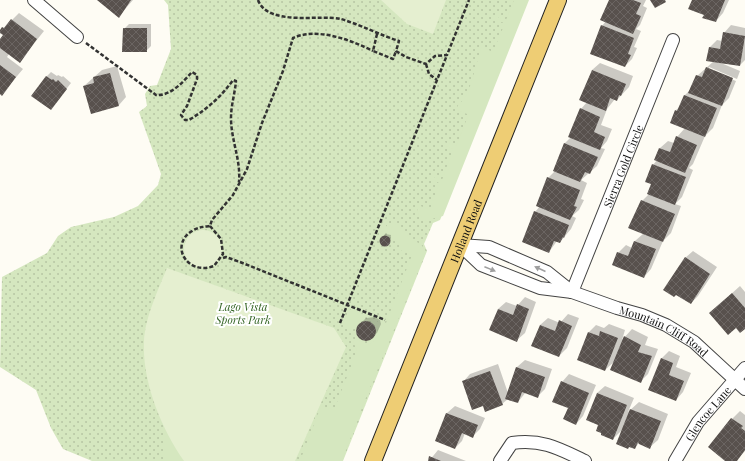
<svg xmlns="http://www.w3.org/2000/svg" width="745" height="461" font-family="'Playfair Display',serif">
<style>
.grass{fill:url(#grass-dots)}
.garden{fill:#d5e7bf}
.pitch{fill:#e5efd0}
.shadow{fill:#0003}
.building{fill:url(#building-cross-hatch)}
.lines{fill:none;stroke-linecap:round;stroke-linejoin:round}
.minor-casing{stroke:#434343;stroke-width:14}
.major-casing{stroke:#212121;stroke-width:18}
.path{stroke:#323232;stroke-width:2.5;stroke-dasharray:4 2;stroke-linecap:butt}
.minor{stroke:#fff;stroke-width:12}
.major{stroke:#eecd74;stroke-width:16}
.oneway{fill:#9f9f9f}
.labels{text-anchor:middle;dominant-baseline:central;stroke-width:4;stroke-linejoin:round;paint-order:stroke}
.street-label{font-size:11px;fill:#101010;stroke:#fff}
.park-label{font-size:11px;font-style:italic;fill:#336424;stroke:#fff}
</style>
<defs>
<pattern id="grass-dots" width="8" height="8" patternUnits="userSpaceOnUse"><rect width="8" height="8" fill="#d5e7bf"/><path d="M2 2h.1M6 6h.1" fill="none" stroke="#b6c5a3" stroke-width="1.8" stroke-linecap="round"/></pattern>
<pattern id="building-cross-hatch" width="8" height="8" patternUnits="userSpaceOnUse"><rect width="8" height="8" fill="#58514d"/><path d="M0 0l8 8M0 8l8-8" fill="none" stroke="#6b6562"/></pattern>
</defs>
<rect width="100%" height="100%" fill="#fefcf4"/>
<path class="grass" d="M164,0H528L440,220L433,223L424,244L427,251L343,461H92L63,449L51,428L36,390L0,367L2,277L47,253L58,236L71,227L114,217L138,206L158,185L161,174L139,112L147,106L145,94L150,86L157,85L171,49L168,5Z"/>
<path class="garden" d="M514,0H529L443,216L431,219L428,222L419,215L417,210L420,206L430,209L439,183L430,178L431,176L442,180L453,149L443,145L444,142L456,146L468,116L467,114L457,110C457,103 462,103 465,97C467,94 469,89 470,86C473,79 480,50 482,47L493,52L505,23L494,20L495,16L506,20Z
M384,220L387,222L386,226L392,228L393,224L400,227L412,240L421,244L426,252L363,405L342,461H300L321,406L334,410L357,351L353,341L357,340L369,345C378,338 379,333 376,323L379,320L386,323L412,255L400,250L402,244L393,240L390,234L379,231Z
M349,309L368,316L357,322L354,329L348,331L346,325L343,324Z
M164,419L190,461H164Z"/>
<path class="pitch" d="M381,0H446L433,34L407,24Z
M184 249a19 19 0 1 1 38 0a19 19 0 1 1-38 0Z
M167,268L334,328L346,347L295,461H184C161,428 142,382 144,341C145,318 158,290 167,268Z"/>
<path class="shadow" d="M98,0H133L119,16Z
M610,0H646L643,6L647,8L640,25L636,29L641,31L634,47L637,48L632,59L625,66L602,26L606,21Z
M693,0H729L723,13L716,21L705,14Z
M19,13L44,31L20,61L9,54L7,57L23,69L2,94L0,93V41L4,35L0,32Z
M129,24H151V46L146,51L124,29Z
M731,25L745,28V60L740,65L721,63L740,71L737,79L709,67V70L736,81L729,98L722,105L713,128L705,136L693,164L689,168L693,170L682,197L675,204L681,206L671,233L663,241L651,269L644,277L618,253L626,245L632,248L635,241L644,233L642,201L649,194L652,184L653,165L657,160H656L660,148L668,141L674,143L677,137L685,128L676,110L681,106L684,96L690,90L697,76L714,61L710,47L717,40L722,41L724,33Z
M600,63L633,76L629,87L617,100L615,99L607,109L601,125L612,129L607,141L601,148L605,149L597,166L581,180L587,183L581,199L584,200L579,210L572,216L576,218L571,229L560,242L557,241L549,252L535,212L540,206L548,178L555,171L565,143L571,137L581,109L587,102L592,70Z
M117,66L126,97L119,105L92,113L84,86L102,70Z
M51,72L57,76L58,75L62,77L63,76L71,83L51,109L46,77Z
M385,234L391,235L390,242L385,246L381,243V240Z
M693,251L717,267L698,296L691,303L685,258Z
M740,286L745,292V328L736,327L710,313Z
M525,297L536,302L525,333L517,340L498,309L506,302L517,306Z
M568,314L579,318L567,348L559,356L540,325L548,318L560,323Z
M375,317L380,320L381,324L377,333L366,340L358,336L357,331L361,323L366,318Z
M609,324L625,330L622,340L632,329L648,337L645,345L658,349L648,374L640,382L615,361L605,370L589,332L596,325L604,328Z
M669,351L680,356L676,367L691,373L683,392L676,400L661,359Z
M525,360L552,369L545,389L538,396L526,392L518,402L508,399L502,404L483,405L463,382L470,374L498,364L508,393L517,367Z
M569,374L596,385L583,416L576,424L562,382Z
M605,386L634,398L628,412L639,402L668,414L658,440L650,447L639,443L635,448L623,429L613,439L600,424L597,393Z
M455,406L485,418L480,429L473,436L465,433L462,441L455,448L436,440L447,413Z
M740,411L745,415V451L736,461H726L732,419Z
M438,450L466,461H429Z"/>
<path class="building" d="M97,0H131L119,18Z
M609,0H633L641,3L636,14L641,16L633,34L600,20Z
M650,0H665L666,2L655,8Z
M692,0H725L716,22L702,18L704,15L688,9Z
M11,19L37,39L20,63L0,48V39L3,35L0,33V30L2,27L4,28Z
M601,25L634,38L628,54L631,55L625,67L590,54Z
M123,28H147V52H122Z
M723,32L745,36L740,66L706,61L709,47L720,49Z
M0,65L16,77L2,96L0,94Z
M706,67L733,78L722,106L688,93L696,75L702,77Z
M592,70L626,84L621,96L619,95L617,101L610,98L606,111L579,100Z
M110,73L119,106L91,114L83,86L94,83L93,77Z
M46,76L52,80L53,79L56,82L58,80L67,89L51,110L31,96Z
M684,95L717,108L705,137L670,123L675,110L677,111Z
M580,108L600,117L594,132L605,137L600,150L568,137Z
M676,136L697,145L685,173L654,160L659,148L670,152Z
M564,143L598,157L590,174L585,172L580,182L553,171Z
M652,164L686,177L675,205L647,194L651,184L645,182Z
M547,177L580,190L574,206L577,207L570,220L536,206Z
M641,200L675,214L663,242L628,228Z
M534,211L569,225L564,238L563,237L560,243L554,241L549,253L522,242Z
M379.5 241a5.5 5.5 0 1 1 11 0a5.5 5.5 0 1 1-11 0Z
M634,241L656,249L644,278L612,265L617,252L628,256Z
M685,257L710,274L691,304L676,295L674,297L663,290Z
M732,293L745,308V329L740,333L736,328L728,335L709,313Z
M517,304L529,309L517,342L489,330L498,309L513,315Z
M559,320L572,326L559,357L531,346L540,325L555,331Z
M356 331a10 10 0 1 1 20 0a10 10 0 1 1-20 0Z
M600,331L618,338L605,371L577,360L588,332L599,336Z
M624,336L641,345L638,352L652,356L641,383L610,370Z
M661,358L673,363L669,375L684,381L676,401L648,390Z
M516,367L545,377L538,398L522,392L518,403L505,399Z
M490,371L503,405L485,412L483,406L472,410L462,381Z
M561,381L589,393L576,425L563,419L568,408L552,402Z
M597,393L627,405L613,440L601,435V433L596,431L598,425L586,420Z
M630,409L661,421L650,449L639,444L638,442L635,449L629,447L628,449L616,444Z
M446,413L478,425L473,438L462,433L455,449L435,441Z
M731,418L743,426L741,428L745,431V450L737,461H725L708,447Z
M429,456L441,461H428Z"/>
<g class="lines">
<defs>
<g id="minor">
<path d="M34,0L77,37"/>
<path id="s1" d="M460,245L481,265L540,288L572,292L617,308L642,315L666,325L694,342L745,389"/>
<path d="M460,245L489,247L547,272L572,292"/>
<path id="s2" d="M572,292L673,40"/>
<path d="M500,461L512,443C542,439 558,448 585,461"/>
<path id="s3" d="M675,461L698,422L745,368"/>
</g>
<g id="major">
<path id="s4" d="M373,461L558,0"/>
</g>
</defs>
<use href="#minor" class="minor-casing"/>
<use href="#major" class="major-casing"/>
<path class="path" d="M258,0C268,27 321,14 341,19C361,25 380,35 399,41L396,51L406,57L426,64L435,56L447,55L469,0
M377,34L373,51L393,59L396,51
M86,43L156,95C171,96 183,82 192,72L197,75V79L187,106L181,115L185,120H189C207,109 221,97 233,80L236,81C235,93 231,105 231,118C231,140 241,160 239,182
M426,64L429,74L437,80
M210,226L221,239L223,254L214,266C187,276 169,245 192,231C198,227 203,227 210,226L212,220L233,195L247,169L262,123L283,71L293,38C317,27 351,40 373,51
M223,258L226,257L240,262L385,320
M340,323L447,55"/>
<use href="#minor" class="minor"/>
<use href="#major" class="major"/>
</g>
<defs><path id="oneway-solid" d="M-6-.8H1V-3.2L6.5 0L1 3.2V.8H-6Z"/></defs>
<g class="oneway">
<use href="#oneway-solid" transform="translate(490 269) rotate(22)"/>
<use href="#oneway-solid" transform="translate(540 269) rotate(-156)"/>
</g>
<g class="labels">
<g class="street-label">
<text stroke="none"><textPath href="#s2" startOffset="136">Sierra Gold Circle</textPath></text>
<text stroke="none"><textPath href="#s4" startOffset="248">Holland Road</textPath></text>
<text stroke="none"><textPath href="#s1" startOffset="225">Mountain Cliff Road</textPath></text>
<text stroke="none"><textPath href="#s3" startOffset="58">Glencoe Lane</textPath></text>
</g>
<g class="park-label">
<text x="243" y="306">Lago Vista<tspan x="243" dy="13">Sports Park</tspan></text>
</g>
</g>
</svg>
